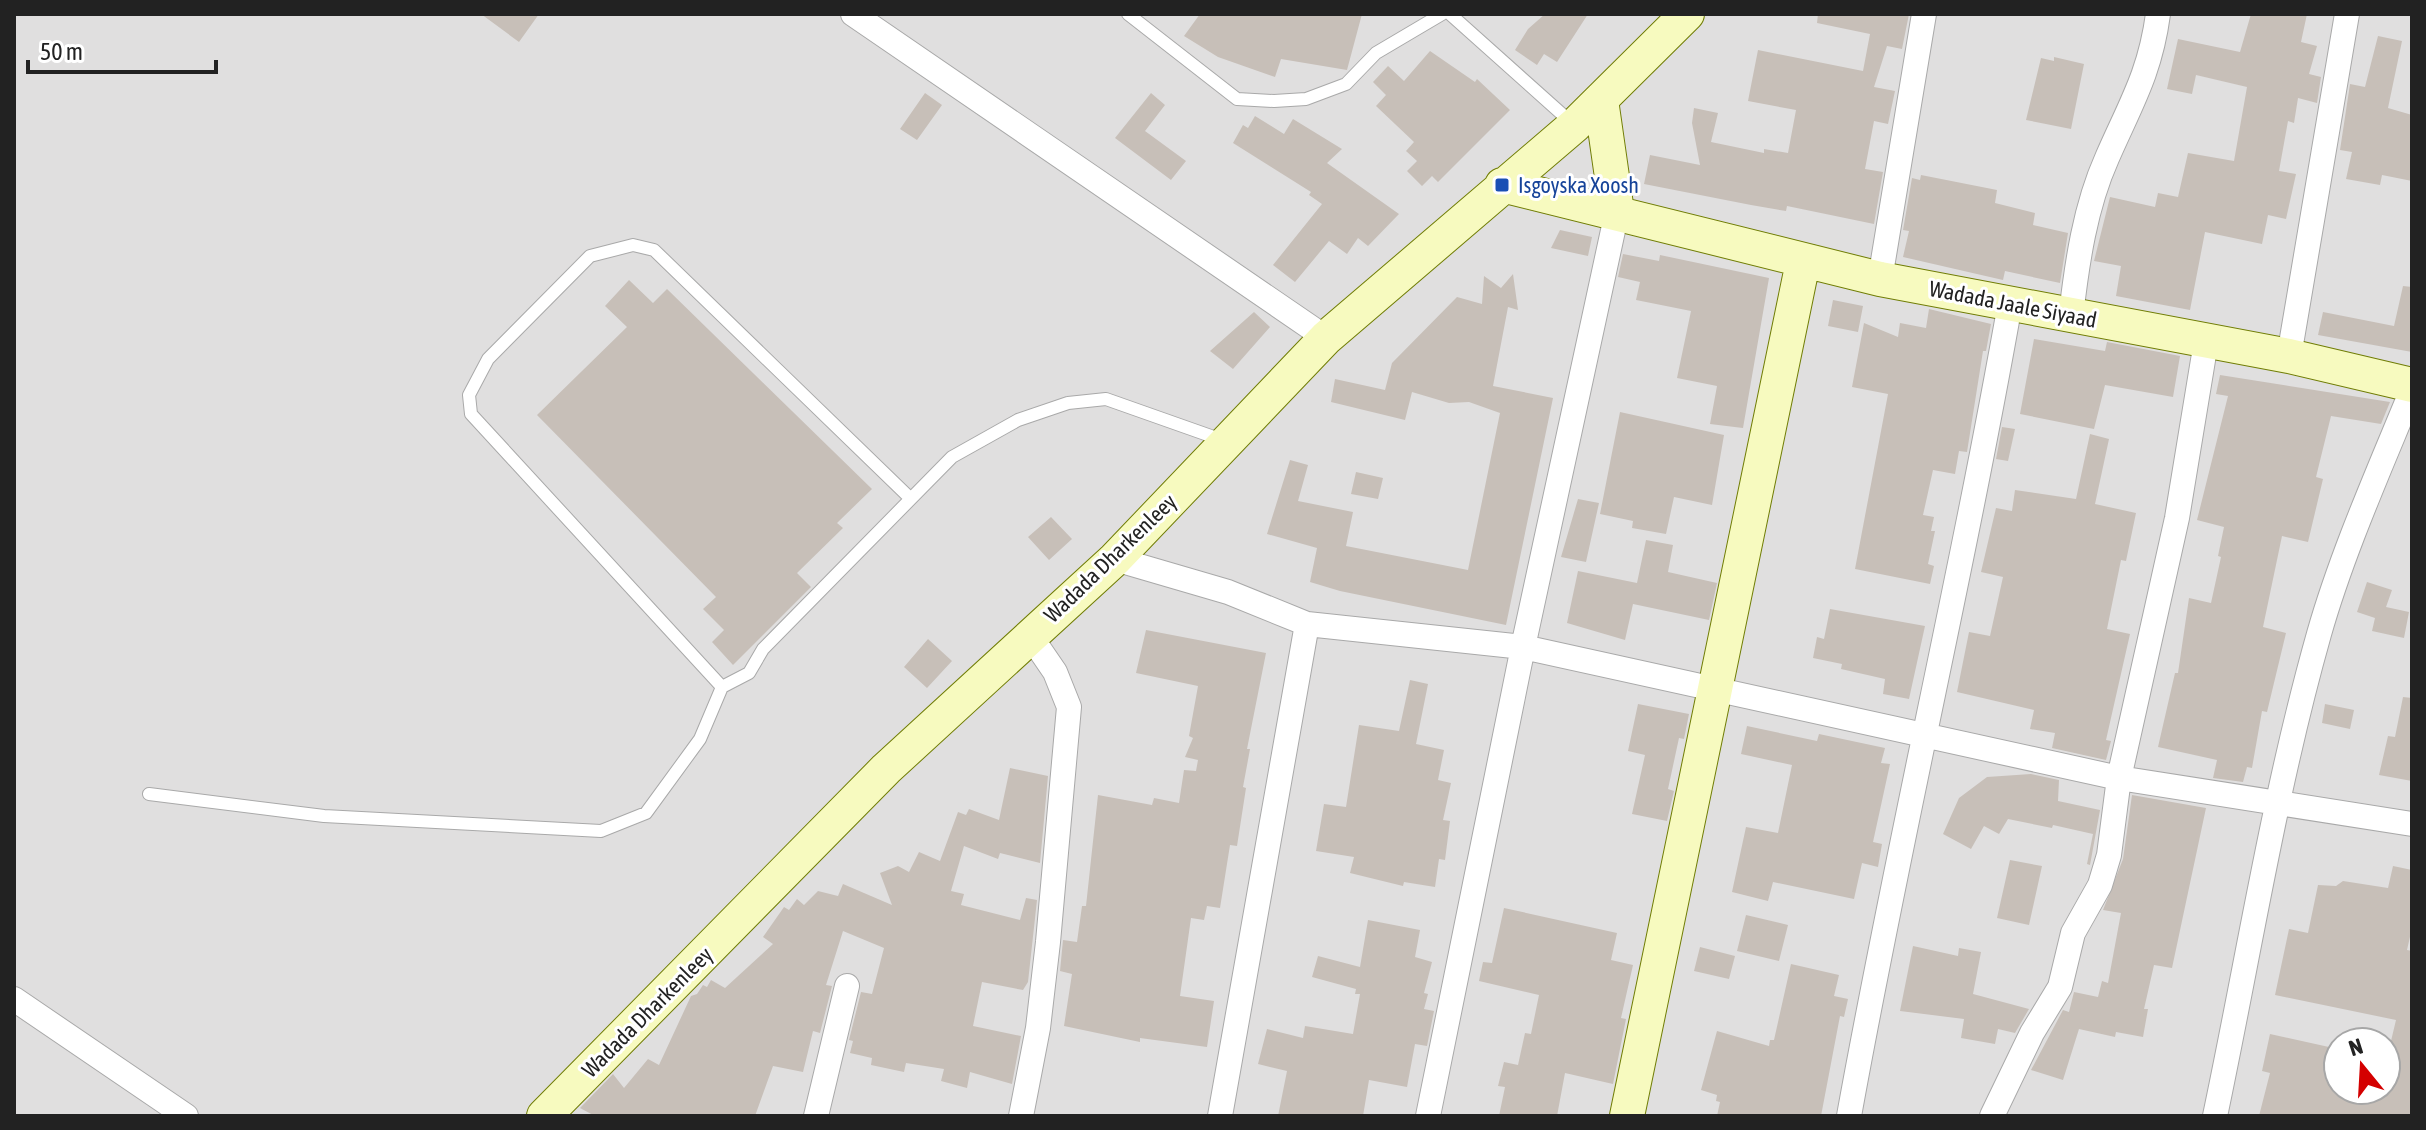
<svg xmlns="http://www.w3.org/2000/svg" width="2426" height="1130" font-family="'Asap Condensed',sans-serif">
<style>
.residential{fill:#e0dfdf;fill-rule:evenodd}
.building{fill:#c7bfb8}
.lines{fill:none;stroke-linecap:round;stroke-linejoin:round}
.lane-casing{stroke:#a9a9a9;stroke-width:14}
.street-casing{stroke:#a9a9a9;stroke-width:26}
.secondary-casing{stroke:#707d05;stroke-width:36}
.lane{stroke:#fff;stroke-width:12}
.street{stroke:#fff;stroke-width:24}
.secondary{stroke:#f7fabf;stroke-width:34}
.transit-dot{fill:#1a4fb4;stroke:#fff;stroke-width:3}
.labels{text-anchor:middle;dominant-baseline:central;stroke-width:6;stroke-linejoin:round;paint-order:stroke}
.transit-label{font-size:22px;fill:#164399;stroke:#fff;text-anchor:start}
.street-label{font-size:22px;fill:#222;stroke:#fff}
</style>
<rect width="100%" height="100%" fill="#f2efe9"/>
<path class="residential" d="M14,14H2412V1116H14ZM2338,1042H2386V1090H2338Z"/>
<path class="building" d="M481,14H539L519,42Z
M1200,14H1362L1347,70L1281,59L1275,77L1218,57L1184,36Z
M1545,14H1588L1557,62L1544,54L1537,65L1515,50L1528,29Z
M1818,14H1909L1902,49L1887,46L1874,87L1895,91L1888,124L1874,121L1865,169L1883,172L1874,224L1787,206L1786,211L1751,205L1644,184L1650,155L1700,165L1692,123L1694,108L1718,113L1711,142L1764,153V149L1788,153L1796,110L1748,101L1758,50L1863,71L1870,34L1817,23Z
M2251,14H2307L2301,42L2317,46L2309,74L2321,77L2317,103L2298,98L2294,123L2288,121L2279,171L2296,174L2286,219L2268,215L2262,244L2205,232L2190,310L2116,296L2121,266L2094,261L2110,197L2155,207L2158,193L2178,197L2188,153L2234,161L2247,87L2196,75L2192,94L2167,89L2178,39L2240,52Z
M2378,36L2402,41L2388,108L2412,115V181L2382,175L2380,185L2346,179L2352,152L2340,150L2350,84L2365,87Z
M1430,51L1475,82L1477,79L1510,110L1438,182L1432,176L1422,186L1407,171L1417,161L1406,151L1414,142L1376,106L1386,95L1373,82L1388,66L1404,81Z
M2054,57L2084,64L2071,129L2026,120L2041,58L2054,61Z
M925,93L942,105L917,140L900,129Z
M1151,93L1165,105L1145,131L1186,161L1171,180L1115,138Z
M1255,116L1284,134L1293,119L1342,149L1327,163L1399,214L1368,246L1358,238L1347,254L1329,241L1295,282L1273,265L1322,204L1309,195L1311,192L1233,143L1243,125L1248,128Z
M1921,175L1997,190L1995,203L2035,213L2033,225L2068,233L2060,283L2005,271L2003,280L1903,257L1909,231L1903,230L1912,178L1920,180Z
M1560,230L1592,237L1588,256L1551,248Z
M1623,254L1659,261L1660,255L1769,278L1743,428L1710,424L1717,386L1677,378L1691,311L1636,300L1640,282L1618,277Z
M1513,274L1518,310L1508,307L1493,386L1553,398L1506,625L1340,591L1310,582L1317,548L1267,534L1290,460L1308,465L1298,501L1353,512L1346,546L1468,570L1500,413L1469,402L1449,403L1412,392L1405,420L1331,402L1335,379L1385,390L1392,363L1457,297L1482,304L1484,276L1501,288Z
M629,280L653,303L667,289L872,489L837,523L843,528L797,573L811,587L733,665L712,642L724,630L703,609L716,597L537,415L627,327L605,306Z
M2403,286L2412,287V352L2318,335L2323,312L2394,326Z
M1833,300L1863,306L1858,332L1828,326Z
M1929,309L1991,324L1986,351H1983L1967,452L1959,451L1955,474L1933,470L1923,515L1934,517L1931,531H1935L1928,564L1934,566L1930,584L1855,569L1888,394L1852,387L1864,323L1898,337L1900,323L1926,328Z
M1254,312L1270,327L1233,369L1210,351Z
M2034,339L2105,351L2107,342L2180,356L2173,397L2105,385L2094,429L2020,414Z
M2220,375L2390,402L2381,424L2331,416L2316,477L2323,479L2308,542L2282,536L2263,627L2286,633L2267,712L2262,711L2252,768L2247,767L2243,782L2213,778L2217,760L2158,747L2175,673H2178L2189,598L2211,603L2221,557L2218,556L2224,527L2197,520L2228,396L2216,394Z
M1620,412L1724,435L1712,505L1674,497L1666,534L1632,528L1633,521L1600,514Z
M2002,427L2015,429L2008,461L1996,459Z
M2090,434L2109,439L2095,504L2136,513L2126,561L2121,560L2107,629L2130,634L2106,740L2111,741L2106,760L2052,748L2055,733L2030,729L2034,710L1957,692L1969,632L1990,636L2003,577L1981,572L1996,508L2012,511L2015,490L2076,499Z
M1356,472L1383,478L1378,499L1351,494Z
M1578,499L1599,503L1586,562L1561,557Z
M1051,517L1072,539L1049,560L1028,537Z
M1646,540L1673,545L1668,572L1717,583L1709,620L1633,604L1625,640L1567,623L1578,571L1637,583Z
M2367,582L2392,590L2386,607L2409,612L2404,638L2372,631L2375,618L2357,612Z
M1830,609L1925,626L1909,699L1883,694L1885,679L1841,669L1842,664L1813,658L1817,637L1824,639Z
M1146,630L1266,653L1247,749H1250L1243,787L1246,788L1237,846L1230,845L1220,908L1207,906L1204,920L1191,918L1180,996L1214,1001L1207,1047L1140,1038V1042L1064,1026L1072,974L1060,971L1063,940L1077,942L1082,906H1086L1098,795L1152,805L1154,798L1179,803L1184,770L1196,771L1198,760L1185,757L1193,738L1189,736L1198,686L1136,673Z
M928,639L952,661L927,688L904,667Z
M1410,680L1428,684L1416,744L1444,750L1438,780L1451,783L1443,820L1450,821L1445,860L1439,859L1435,887L1404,882L1403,886L1350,873L1354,857L1316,851L1324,804L1346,807L1359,725L1399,731Z
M2403,697L2412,698V781L2379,775L2388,736L2395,737Z
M1638,704L1689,714L1684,739L1679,738L1668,789L1674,791L1667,821L1632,814L1645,755L1628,751Z
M2325,704L2354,710L2350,729L2322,723Z
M1747,726L1817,741L1819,734L1885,748L1881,763L1890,764L1873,842L1882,844L1878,867L1862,863L1854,899L1773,882L1768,901L1732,892L1746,827L1778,833L1792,765L1741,754Z
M1010,768L1048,776L1040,863L1000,853L998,859L964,846L951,891L964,894L961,905L1020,920L1026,898L1037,900L1028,982L1023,990L982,982L973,1026L1021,1036L1012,1084L970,1072L967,1088L941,1081L944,1069L906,1063L904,1072L871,1065L872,1058L850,1053L853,1041L849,1040L861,992L872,994L884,948L843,931L826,985L832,986L820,1033L813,1031L803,1072L773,1066L755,1116H595L580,1108L613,1074L624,1088L648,1059L659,1065L691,996L697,994L703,985L707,987L711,980L725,988L773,944L763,937L784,907L789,910L797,899L804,905L818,891L838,896L843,884L892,905L880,873L898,866L909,872L919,852L940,861L958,812L966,815L969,809L999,820Z
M2031,774L2059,780L2058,801L2100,810L2090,865L2087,864L2093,834L2053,825L2052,828L2008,819L1999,834L1984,826L1971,849L1943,834L1959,798L1987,777Z
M2132,795L2206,808L2172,968L2154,965L2144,1009H2148L2143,1037L2116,1032L2115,1037L2079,1029L2063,1080L2031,1070L2063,1010L2069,1012L2074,992L2098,997L2102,981L2108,983L2121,913L2103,910L2123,859Z
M2010,860L2042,866L2029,925L1997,918Z
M2393,866L2412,870V928L2407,950L2412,951V1116H2259L2270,1073L2262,1071L2270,1034L2338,1049V1090L2378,1097L2380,1090H2386V1062L2396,1020L2275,995L2289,929L2308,933L2318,885L2336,886L2343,881L2388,888Z
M1504,908L1617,933L1611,960L1633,965L1621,1018L1626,1019L1613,1084L1565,1073L1557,1116H1499L1505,1087L1498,1086L1504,1062L1518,1065L1525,1033L1531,1034L1539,995L1479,981L1483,962L1492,963Z
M1746,915L1788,925L1779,961L1737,951Z
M1368,920L1420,930L1415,957L1432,962L1424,993L1428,994L1424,1009L1434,1011L1427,1046L1415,1044L1407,1087L1369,1080L1363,1116H1278L1287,1071L1258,1064L1267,1029L1303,1038L1305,1026L1353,1034L1360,994H1355L1356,989L1312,977L1318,956L1360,967Z
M1913,946L1958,956L1959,948L1981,952L1973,994L2029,1009L2015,1033L1998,1029L1995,1044L1961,1038L1964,1019L1900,1011Z
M1700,947L1735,956L1729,979L1694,971Z
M1791,964L1839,975L1834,996L1848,999L1844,1017L1840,1016L1821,1116H1717L1720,1102L1716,1101L1717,1095L1701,1090L1717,1031L1769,1046L1770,1040H1774Z"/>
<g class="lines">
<defs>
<path id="lane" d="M1128,14L1237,99L1274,101L1306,99L1346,84L1376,53L1442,14
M1450,14L1573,124
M722,687L471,414L469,395L488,359L590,256L633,245L654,250L910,498
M149,794L324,816L601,831L646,813L700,739L722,687L749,673L763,649L952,457L1018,420L1068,403L1106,399L1225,441"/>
<path id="street" d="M853,14L1326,338
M1880,279L1924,14
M2071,315C2077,263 2085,207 2107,158C2130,105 2150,74 2158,14
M2289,356L2347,14
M1115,559L1228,592L1307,624L1523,647L2119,778L2412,824
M14,999L186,1116
M816,1116L847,986
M1021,1116L1038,1028L1048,942L1069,707L1055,672L1029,634
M1220,1116L1307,624
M1428,1116L1523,647L1617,212
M1849,1116C1898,844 1962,575 2010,304
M1992,1116L2032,1033L2060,987L2073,933L2100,885L2109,855L2119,778L2177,518L2206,342
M2215,1116C2249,955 2274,793 2319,634C2342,553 2380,468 2412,390"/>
<path id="secondary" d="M1601,100L1617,212
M1502,185L1880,279L2289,356L2412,385
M544,1116L886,769L1115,559L1326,338L1575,125L1687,14
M1627,1116L1803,262"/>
</defs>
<use href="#lane" class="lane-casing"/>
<use href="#street" class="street-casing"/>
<use href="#secondary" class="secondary-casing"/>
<use href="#lane" class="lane"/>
<use href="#street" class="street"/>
<use href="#secondary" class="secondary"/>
</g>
<rect class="transit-dot" x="1494" y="177" width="16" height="16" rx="4"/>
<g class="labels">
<g class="transit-label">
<text x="1518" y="185">Isgoyska Xoosh</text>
</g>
<g class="street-label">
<text transform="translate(2013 304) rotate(11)">Wadada Jaale Siyaad</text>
<text transform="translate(1110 558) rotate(-44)">Wadada Dharkenleey</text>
<text transform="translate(647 1012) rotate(-45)">Wadada Dharkenleey</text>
</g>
</g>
<rect width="2426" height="1130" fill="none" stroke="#222222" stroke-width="32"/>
<g transform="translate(2362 1066) rotate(342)"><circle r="38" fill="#ffffff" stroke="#a7a7a7" stroke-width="2"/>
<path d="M0-6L14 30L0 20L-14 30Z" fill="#d40000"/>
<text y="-12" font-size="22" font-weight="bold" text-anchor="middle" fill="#222222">N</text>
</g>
<path d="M28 60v12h188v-12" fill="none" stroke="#222222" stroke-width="4"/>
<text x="40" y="60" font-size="24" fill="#222222" stroke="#ffffff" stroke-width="6" paint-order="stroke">50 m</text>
</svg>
